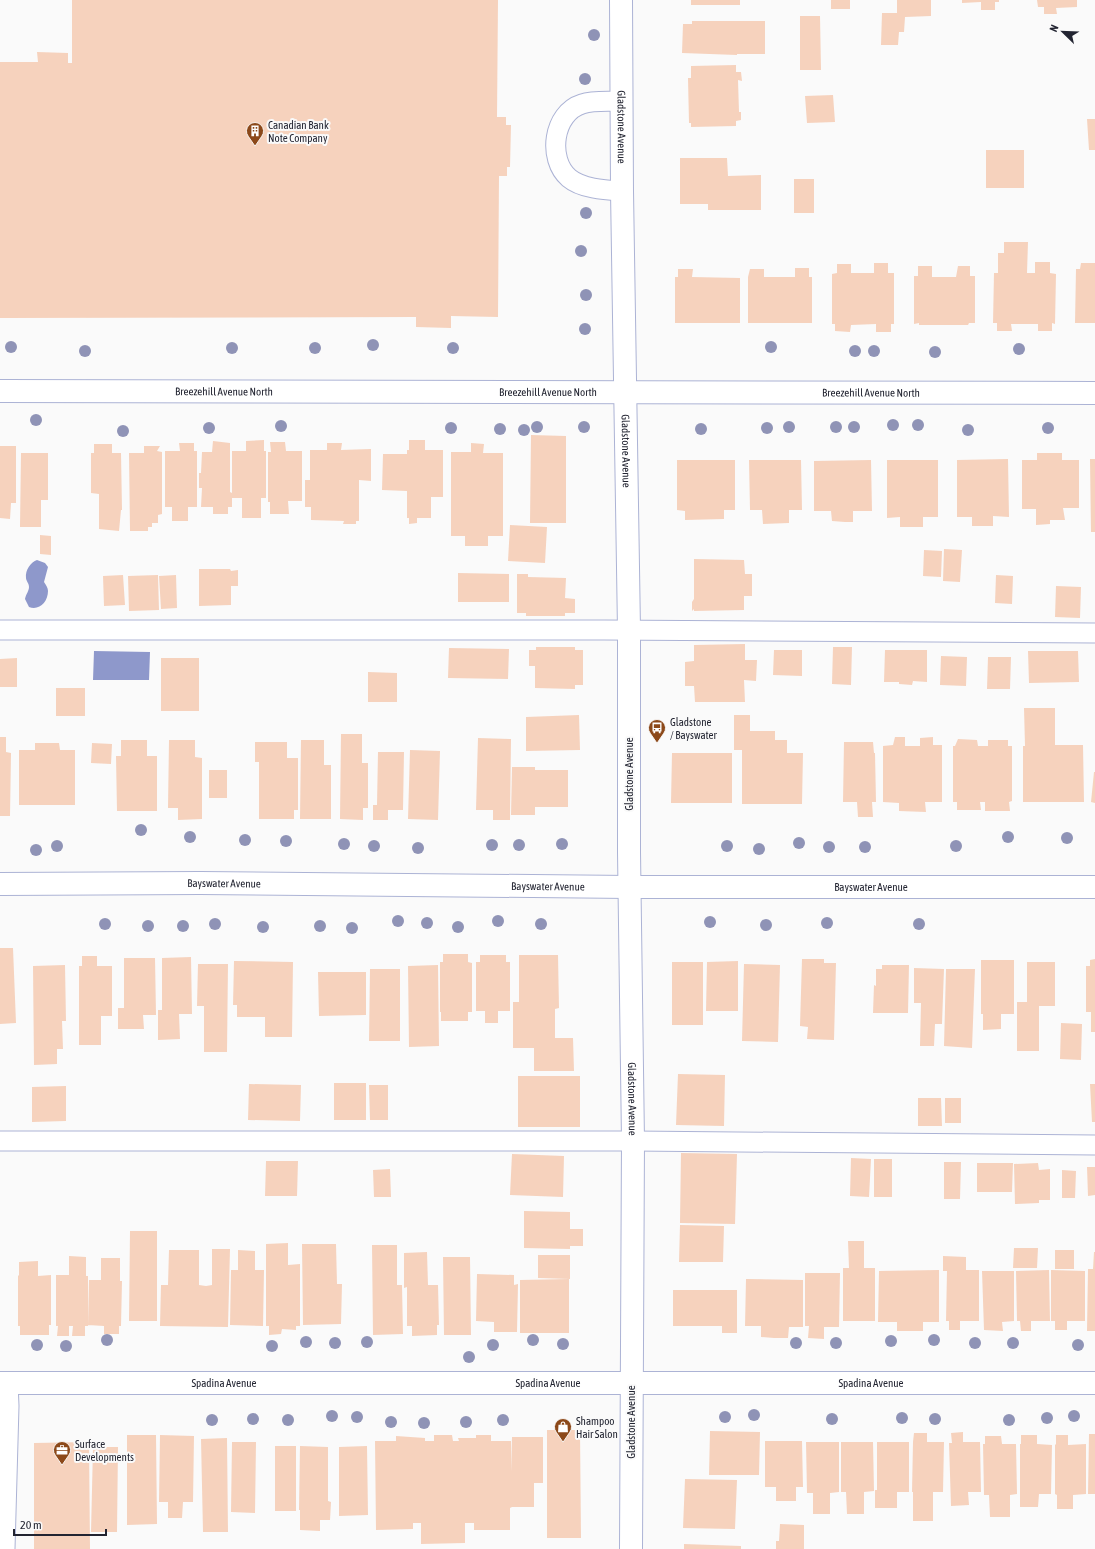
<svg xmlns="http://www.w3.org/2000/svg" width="1095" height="1549" font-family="'Asap Condensed',sans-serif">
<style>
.water{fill:#8e98cb}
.building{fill:#f6d2bd}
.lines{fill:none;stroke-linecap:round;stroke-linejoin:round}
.service-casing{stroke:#acb3d5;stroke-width:21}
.minor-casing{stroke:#acb3d5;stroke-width:24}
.tertiary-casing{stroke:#acb3d5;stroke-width:24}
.service{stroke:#fff;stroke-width:19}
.minor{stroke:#fff;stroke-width:22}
.tertiary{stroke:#fff;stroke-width:22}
.tree{fill:#8f93b6}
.labels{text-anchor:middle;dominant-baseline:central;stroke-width:4;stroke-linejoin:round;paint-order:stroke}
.poi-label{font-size:11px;fill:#222431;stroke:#fafafa;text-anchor:start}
.street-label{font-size:11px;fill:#222431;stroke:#fafafa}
</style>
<rect width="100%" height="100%" fill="#fafafa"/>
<path class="water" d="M37,560L45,563L48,567L44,582C46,585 48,588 48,591C48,602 39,611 29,607L25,599C26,594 29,591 29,587C29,583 26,581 26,578C25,570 31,562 37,560Z
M94,651L150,652L149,680H93Z"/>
<path class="building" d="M72,0H498L497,117H506V125H511L510,167H507V176H499L498,317L451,316V328L416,327V317L0,318V62H38L37,52L68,53V63H72Z
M691,0H740V5H691Z
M831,0H850V9H831Z
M897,0H931V16L905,17L904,32H899L898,45H881L882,13H897Z
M962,0H999V2H995V10H981V2L962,3Z
M1037,0H1077V7L1056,8L1057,14H1044V7H1038Z
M800,16H820L821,70H800Z
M692,21H765V54H737V55L682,53L683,24H692Z
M736,65V72H741L742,81L738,80L739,112H741V120L736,121V126L691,127V123H689L688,78H691V66Z
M833,95L835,122L807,123L805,96Z
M1087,119H1095V150H1089Z
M986,150H1024V188H986Z
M680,158H727L728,176L761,175V210H708V204H680Z
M794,179H814V213H794Z
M1004,242H1028L1027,273H1035V262H1050V273L1056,274L1055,324L1052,323V331H1038V324H1011L1012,331H997V323H993L994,273H998V253H1004Z
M874,263H888V273H894V324H891V332H876V324L851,325L850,332L835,331V324H832V274L837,273V264H851V273H874Z
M1081,263H1095V323H1075L1076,269H1080Z
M918,266H932V277H956L958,266H970V276H975V323H969L968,325H919V323L914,324V276H918Z
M795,268H809V277H812V323H748V277L750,269H764V277H795Z
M678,269H693L692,277L740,278V323H675V277H678Z
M531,435L566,436V523H530Z
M264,440V451H266V498H261V518H242V498H232V507H228V514H213V507H201L202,488H199V473H201L202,452H212L213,441L230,443V492L232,493V451H246V441Z
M409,440H425V450H443V497H431V518H417V523L409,524V518H407V491L382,490L383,454H407V450H409Z
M270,442H285L286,451H302V501H288L289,514H270V502H268V452H271Z
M179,443H194V451H197V507H188V521H172V507H165V451H180Z
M327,443H342L341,450L371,449V481L359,480V521H356V524H343L344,521L311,520V507H305V480H310V450H327Z
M471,443L484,444L483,453H503V536H488V546H465V536H451V452H471Z
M94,444H112V453H121L122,510H121L119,531L99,529V494L91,493V453H94Z
M0,446H16V503H11L10,519L0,518Z
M144,446H160L157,451L162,452V514L158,515V523H152V527H148V531H130L129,453H144Z
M21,453H48V500H41V527H20Z
M1037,453H1062V460H1079V508H1063L1065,520H1050V524L1036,525V509H1022V460H1037Z
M1008,459L1009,517L993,516V526H972V517H957V460Z
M1090,459H1095V532H1091Z
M677,460H735V510H724V519L685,520V511L677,510Z
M749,460H801L802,510H789V523L763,524L762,510H750Z
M871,460L872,511H853V522H845L832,521L831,511H814V461Z
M887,460H938V517H923V527H900V517L887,518Z
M510,525L547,527L545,563L508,561Z
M40,535L51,536V555L40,554Z
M944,549L962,550L960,582L943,581Z
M924,550L942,551L941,577L923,576Z
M694,559L744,560L745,574H752V596H744V610L694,611V609L692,611V602L694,599Z
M199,569H230L231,571L238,570V586H231V605L199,606Z
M458,573L509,574V602H458Z
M517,574H528V577L566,578L565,598L575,599V613H565V616H526V613H517Z
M123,575L125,605L104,606L103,576Z
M158,575L159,610L129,611L128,576Z
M176,575L177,608L161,609L159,576Z
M996,575L1013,576L1012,604L995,603Z
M1056,586L1081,587L1080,618L1055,617Z
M745,644V660H757L756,681L744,680L745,702H695L694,686H685V662L694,661V645Z
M536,647H575V650H583V685H575V689L535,688V666H529V650H536Z
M833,647H852L851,685L832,684Z
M449,648L509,649L508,679L448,678Z
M774,650H802V676L773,675Z
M885,650H927V682L913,681L912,685L899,684V682H884Z
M1028,651H1078L1079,682L1029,683Z
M941,656L967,657L966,686L940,685Z
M988,657H1011L1010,689H987Z
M17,658V687H0V659Z
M161,658H199V711H161Z
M368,672L397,673V702H368Z
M56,688H85V716H56Z
M1024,708H1055V745H1083L1084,802H1023V746H1025Z
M579,715L580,750L526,751V717Z
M734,715H750V731H775V740H787V753H803L802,804H742V750H734Z
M341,734H362V763H368V808H363V820L340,819Z
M0,737H6V752L11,753L10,816H0Z
M895,737H905V746H920V738L933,737V745H942V802H925L926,812L899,811V803L883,802V746L893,745Z
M478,738L511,739L510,820H493V810H476Z
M958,739L977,740L978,746H988V740H1008V746H1012V801L1009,802L1010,811H985V802H980L981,810H957V802H953V746H955Z
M121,740H147V756H157V811H117L116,756H121Z
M169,740H195V757L202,758V819L178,820V808H168Z
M301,740H324V765H331V819H300Z
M255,742H287V758H298V810H294V819H259V762H255Z
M844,742H873L874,753H875L876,802H872L873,817H858L857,802H843Z
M35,743H59L60,750H75V805H19V750H35Z
M92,743L112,744L111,764L91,763Z
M410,750L440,751L438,820L408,819Z
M378,752H404L403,810H388V820H373V805H377Z
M672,753H732V803H671Z
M512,767H535V770H568V807H535V815H511Z
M209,770H227V798H209Z
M1094,772H1095V803L1091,802Z
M0,948H13L16,1023L0,1024Z
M443,954H468V962L472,963V1012H468V1021H441V1012H440V962H443Z
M480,955H506V962H510V1011H498V1023H485V1011H476V962H480Z
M519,955H558L559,1008L555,1009V1038H573L574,1071H534V1048H513V1002H519Z
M82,956H97V966H112V1016H101V1045H79V966H82Z
M191,957L192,1014H179L180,1039L158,1040V1010H162V958Z
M124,958H155L156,1015H143L144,1029H118V1008H124Z
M802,959H824V963H836L834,1040L807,1039L808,1027L800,1026Z
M1095,959V1032H1091V1012H1086V966H1090V960Z
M981,960H1014V1014H1001V1029L983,1030V1014H981Z
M234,961L293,962L292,1037H265V1017H237V1005H233Z
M738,961V1011H706L707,962Z
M672,962H703V1025H672Z
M1027,962H1055V1006H1039V1051H1017V1002H1027Z
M198,964H228L227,1052H204V1006H197Z
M744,964L780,965L778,1042L742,1041Z
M65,965L66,1021H62L63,1049H57V1064L34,1065L33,966Z
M438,965L439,1046L409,1047L408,966Z
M882,965H909L908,1013H873L874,985L876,986V969H882Z
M914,968L944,969L942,1024H935L934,1046H920L921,1003H914Z
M370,969H400V1041H369Z
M946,969H975L972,1048L944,1046Z
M318,972H366V1015L319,1016Z
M1061,1023L1082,1024L1081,1060L1060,1059Z
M678,1074L725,1075L724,1126L676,1125Z
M518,1076H580V1127H518Z
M334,1083H366V1120H334Z
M249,1084L301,1085L300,1121L248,1120Z
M1090,1084H1095V1122H1092Z
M369,1085H388V1120H370Z
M66,1086V1121L32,1122V1087Z
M918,1098H941L942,1126H918Z
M945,1098H961V1123H945Z
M681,1153L737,1154L735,1224L680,1223Z
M512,1154L564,1156L563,1197L510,1195Z
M851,1158L871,1159L869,1197L850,1196Z
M874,1159H892V1197H874Z
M266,1161H298L297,1196H265Z
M944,1162H961L960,1199H944Z
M977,1163H1013L1012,1192H977Z
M1038,1163L1039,1170L1050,1169V1200H1039V1203L1015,1204L1014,1164Z
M1087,1167H1095V1195L1088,1196Z
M390,1169L391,1197H374L373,1170Z
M1062,1170L1076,1171L1075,1198H1062Z
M524,1211L570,1212V1229H583V1246H570V1249L524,1248Z
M680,1225L724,1226L723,1262H679Z
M130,1231H157V1321H129Z
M848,1241H864V1268H875V1321H843V1268H849Z
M288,1243V1265L300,1264V1326H296V1330L282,1329L281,1334L269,1335V1326H266V1244Z
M302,1244H336L337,1284H342L341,1324L303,1325Z
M372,1245H397V1285H402L403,1334L373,1335Z
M1014,1248H1038L1037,1268H1013Z
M212,1249H230L228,1327L160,1326L161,1285H168L169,1250H199V1285L206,1286L212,1285Z
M238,1250L255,1251V1270H264L263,1326L230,1325L231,1270H238Z
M1055,1250H1074V1269H1055Z
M427,1252L428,1285H438L439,1325H437V1335L412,1336V1326H407V1287L404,1288V1253Z
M1094,1252H1095V1331H1087L1088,1269H1093Z
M538,1255H570V1279L538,1278Z
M69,1256L86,1257V1276H88V1326H85V1336H72L73,1326H69V1336H57L58,1326H56V1275H69Z
M943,1256L966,1257V1270H979V1321H960V1330H949V1321H946L947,1271H943Z
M443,1257H470L471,1335H444Z
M101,1258H120V1281H122L121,1326H119V1334H104V1326L88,1325L89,1280H101Z
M38,1261V1276L51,1275V1325H49V1335H20V1326H18V1276L19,1275V1262Z
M939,1270V1322H923V1331H897V1322H878L879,1271Z
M1049,1270L1050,1321H1031V1331H1021L1020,1321H1017L1016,1271Z
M1051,1270L1085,1271V1321H1067V1330H1055V1321H1051Z
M982,1271H1014V1321L1002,1322L1003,1331L984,1330Z
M805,1273H840L839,1327H824V1339L808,1338L809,1326H805Z
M477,1274L514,1275V1285L518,1284L517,1332H494V1322L476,1321Z
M569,1279V1333H520V1280Z
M746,1279L803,1280V1327H789L788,1338H774L761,1337V1326H745Z
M673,1290H737V1333H722V1326H673Z
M547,1430H580L581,1538H547Z
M710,1431L760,1432L759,1475H709Z
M963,1432V1442H980L981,1492H968L969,1505L951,1506L949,1443H952L951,1433Z
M914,1433H927V1442H944L943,1492H933V1521H913V1492H912L913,1442Z
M1089,1434H1095V1494H1088Z
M127,1435H156L157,1524L127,1525Z
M160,1435L194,1436L193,1502H183L182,1518H168V1502H159Z
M434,1435H452L453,1441H459L458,1438H476V1435H491V1441H511V1472L512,1437H543V1483H534V1507H512L510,1508V1530H474V1523H465V1543L421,1544V1523H413V1529L376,1530L375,1441H396V1436L425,1438V1441H434Z
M1021,1435H1037V1444L1052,1445L1051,1494H1039L1038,1507H1020V1444H1021Z
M1056,1435H1068V1445L1086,1444V1494L1073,1495V1509H1057V1495L1055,1494V1445L1056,1444Z
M985,1436H1001L1002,1444H1016L1017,1494L1010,1495V1517H990L989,1495H984L983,1444H985Z
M227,1438L228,1532H203L201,1439Z
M765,1441H802L803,1487H796V1501H776V1487H765Z
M89,1442L90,1549H34V1443Z
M232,1442H256L255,1513L231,1512Z
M806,1442H839V1492L830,1493V1514H813V1493H807Z
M841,1442H873L874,1491L864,1492V1514H847L846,1492H841Z
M877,1442H909V1492H897V1508H875V1490H877Z
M275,1446H296V1511H275Z
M300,1446L328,1447V1501L331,1502L330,1520H320V1531L300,1530V1510H299Z
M367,1446L368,1515L339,1516V1447Z
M93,1447H118L117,1532H91Z
M685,1479L737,1480L735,1529L683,1528Z
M780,1524L804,1525V1549H776V1541H779Z
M684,1544L741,1546V1549H684Z"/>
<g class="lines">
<defs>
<path id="service" d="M621,101C609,102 594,100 582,104C553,113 547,159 569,178C582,189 606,190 622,191
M0,630H604L1095,633
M0,1141H633L1095,1145
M5,1549L9,1406L8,1383"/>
<g id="minor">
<path id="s1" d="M0,391L1095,393"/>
<path id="s2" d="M630,887H1095"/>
<path id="s3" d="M0,1383H1095"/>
</g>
<g id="tertiary">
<path id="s4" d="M621,0L622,191L629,630V852L633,1141L631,1549"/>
<path id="s5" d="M0,884L200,883L630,887"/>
</g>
</defs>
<use href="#service" class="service-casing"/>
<use href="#minor" class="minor-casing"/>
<use href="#tertiary" class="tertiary-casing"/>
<use href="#service" class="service"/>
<use href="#minor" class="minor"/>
<use href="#tertiary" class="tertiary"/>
</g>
<g class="tree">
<circle cx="594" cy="35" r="6"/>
<circle cx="585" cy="79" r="6"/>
<circle cx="586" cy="213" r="6"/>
<circle cx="581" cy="251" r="6"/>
<circle cx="586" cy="295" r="6"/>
<circle cx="585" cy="329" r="6"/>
<circle cx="373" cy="345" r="6"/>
<circle cx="11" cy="347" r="6"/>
<circle cx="771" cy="347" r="6"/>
<circle cx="232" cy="348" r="6"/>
<circle cx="315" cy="348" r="6"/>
<circle cx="453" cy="348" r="6"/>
<circle cx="1019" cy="349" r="6"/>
<circle cx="85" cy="351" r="6"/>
<circle cx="855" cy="351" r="6"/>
<circle cx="874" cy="351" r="6"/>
<circle cx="935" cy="352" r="6"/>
<circle cx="36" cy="420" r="6"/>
<circle cx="893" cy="425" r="6"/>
<circle cx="918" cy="425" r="6"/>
<circle cx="281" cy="426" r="6"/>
<circle cx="537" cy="427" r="6"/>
<circle cx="584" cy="427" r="6"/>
<circle cx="789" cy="427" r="6"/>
<circle cx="836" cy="427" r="6"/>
<circle cx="854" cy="427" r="6"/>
<circle cx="209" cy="428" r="6"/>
<circle cx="451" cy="428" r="6"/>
<circle cx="767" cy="428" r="6"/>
<circle cx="1048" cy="428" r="6"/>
<circle cx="500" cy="429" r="6"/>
<circle cx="701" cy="429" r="6"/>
<circle cx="524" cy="430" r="6"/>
<circle cx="968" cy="430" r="6"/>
<circle cx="123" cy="431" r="6"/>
<circle cx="141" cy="830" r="6"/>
<circle cx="190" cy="837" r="6"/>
<circle cx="1008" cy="837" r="6"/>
<circle cx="1067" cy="838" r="6"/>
<circle cx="245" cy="840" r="6"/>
<circle cx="286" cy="841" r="6"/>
<circle cx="799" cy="843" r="6"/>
<circle cx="344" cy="844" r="6"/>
<circle cx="562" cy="844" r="6"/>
<circle cx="492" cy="845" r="6"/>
<circle cx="519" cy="845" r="6"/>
<circle cx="57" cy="846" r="6"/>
<circle cx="374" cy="846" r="6"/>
<circle cx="727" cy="846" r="6"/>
<circle cx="956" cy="846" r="6"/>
<circle cx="829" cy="847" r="6"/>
<circle cx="865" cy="847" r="6"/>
<circle cx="418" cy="848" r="6"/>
<circle cx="759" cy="849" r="6"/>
<circle cx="36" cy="850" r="6"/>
<circle cx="398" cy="921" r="6"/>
<circle cx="498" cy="921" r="6"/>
<circle cx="710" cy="922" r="6"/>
<circle cx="427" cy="923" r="6"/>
<circle cx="827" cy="923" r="6"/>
<circle cx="105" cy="924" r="6"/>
<circle cx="215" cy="924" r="6"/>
<circle cx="541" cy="924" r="6"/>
<circle cx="919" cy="924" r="6"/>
<circle cx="766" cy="925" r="6"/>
<circle cx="148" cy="926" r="6"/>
<circle cx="183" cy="926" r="6"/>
<circle cx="320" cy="926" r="6"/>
<circle cx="263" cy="927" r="6"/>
<circle cx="458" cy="927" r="6"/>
<circle cx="352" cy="928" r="6"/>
<circle cx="107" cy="1340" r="6"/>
<circle cx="533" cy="1340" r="6"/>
<circle cx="934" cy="1340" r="6"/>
<circle cx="891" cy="1341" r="6"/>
<circle cx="306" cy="1342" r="6"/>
<circle cx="367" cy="1342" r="6"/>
<circle cx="335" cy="1343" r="6"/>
<circle cx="796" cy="1343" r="6"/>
<circle cx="836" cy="1343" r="6"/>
<circle cx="975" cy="1343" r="6"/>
<circle cx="1013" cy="1343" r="6"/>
<circle cx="563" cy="1344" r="6"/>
<circle cx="37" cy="1345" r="6"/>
<circle cx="493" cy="1345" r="6"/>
<circle cx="1078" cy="1345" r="6"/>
<circle cx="66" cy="1346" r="6"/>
<circle cx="272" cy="1346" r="6"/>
<circle cx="469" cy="1357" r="6"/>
<circle cx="754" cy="1415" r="6"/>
<circle cx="332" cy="1416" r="6"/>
<circle cx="1074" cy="1416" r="6"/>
<circle cx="357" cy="1417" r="6"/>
<circle cx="725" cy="1417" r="6"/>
<circle cx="902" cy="1418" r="6"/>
<circle cx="1047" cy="1418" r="6"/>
<circle cx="253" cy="1419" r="6"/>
<circle cx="832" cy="1419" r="6"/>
<circle cx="935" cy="1419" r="6"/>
<circle cx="212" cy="1420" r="6"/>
<circle cx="288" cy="1420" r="6"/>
<circle cx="503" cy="1420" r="6"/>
<circle cx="1009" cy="1420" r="6"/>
<circle cx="391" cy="1422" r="6"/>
<circle cx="466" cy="1422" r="6"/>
<circle cx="424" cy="1423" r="6"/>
</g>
<defs>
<symbol id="building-pin" viewBox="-11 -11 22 30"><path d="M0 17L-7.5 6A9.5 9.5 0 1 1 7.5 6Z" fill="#8c491a" stroke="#fafafa"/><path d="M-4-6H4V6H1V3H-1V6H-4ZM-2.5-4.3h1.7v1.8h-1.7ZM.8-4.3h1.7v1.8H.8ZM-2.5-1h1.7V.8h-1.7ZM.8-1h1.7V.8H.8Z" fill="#fff"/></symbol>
<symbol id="bus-pin" viewBox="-11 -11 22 30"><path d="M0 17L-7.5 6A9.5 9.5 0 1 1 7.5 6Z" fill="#8c491a" stroke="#fafafa"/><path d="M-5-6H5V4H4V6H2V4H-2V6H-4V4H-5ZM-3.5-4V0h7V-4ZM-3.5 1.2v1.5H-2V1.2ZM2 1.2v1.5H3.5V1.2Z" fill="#fff"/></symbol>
<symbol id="shop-pin" viewBox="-11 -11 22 30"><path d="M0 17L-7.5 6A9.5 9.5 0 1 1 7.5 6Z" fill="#8c491a" stroke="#fafafa"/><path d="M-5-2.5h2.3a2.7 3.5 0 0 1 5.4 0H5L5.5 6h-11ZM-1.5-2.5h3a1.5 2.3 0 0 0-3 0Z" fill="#fff"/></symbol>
<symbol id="office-pin" viewBox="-11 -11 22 30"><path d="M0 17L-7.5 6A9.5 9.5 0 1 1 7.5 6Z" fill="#8c491a" stroke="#fafafa"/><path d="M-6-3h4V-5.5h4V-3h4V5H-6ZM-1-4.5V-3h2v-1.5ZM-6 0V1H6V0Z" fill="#fff"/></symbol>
</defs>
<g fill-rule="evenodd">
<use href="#building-pin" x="245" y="121" width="20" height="27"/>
<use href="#bus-pin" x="647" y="718" width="20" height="27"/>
<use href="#shop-pin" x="553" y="1417" width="20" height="27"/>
<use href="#office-pin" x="52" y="1440" width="20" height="27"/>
</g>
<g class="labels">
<g class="poi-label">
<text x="268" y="125">Canadian Bank<tspan x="268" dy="13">Note Company</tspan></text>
<text x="670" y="722">Gladstone<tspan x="670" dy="13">/ Bayswater</tspan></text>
<text x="576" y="1421">Shampoo<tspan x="576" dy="13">Hair Salon</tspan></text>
<text x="75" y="1444">Surface<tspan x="75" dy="13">Developments</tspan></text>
</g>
<g class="street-label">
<text stroke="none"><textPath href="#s4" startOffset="127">Gladstone Avenue</textPath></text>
<text stroke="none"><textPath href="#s1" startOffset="224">Breezehill Avenue North</textPath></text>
<text stroke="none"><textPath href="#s1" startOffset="548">Breezehill Avenue North</textPath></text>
<text stroke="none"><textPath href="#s1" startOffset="871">Breezehill Avenue North</textPath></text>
<text stroke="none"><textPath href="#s4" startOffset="451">Gladstone Avenue</textPath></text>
<text transform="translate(629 774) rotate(-90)">Gladstone Avenue</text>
<text stroke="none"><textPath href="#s5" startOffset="224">Bayswater Avenue</textPath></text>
<text stroke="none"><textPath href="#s5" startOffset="548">Bayswater Avenue</textPath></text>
<text stroke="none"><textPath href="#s2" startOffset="241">Bayswater Avenue</textPath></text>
<text stroke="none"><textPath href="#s4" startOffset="1099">Gladstone Avenue</textPath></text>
<text stroke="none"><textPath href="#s3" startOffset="224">Spadina Avenue</textPath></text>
<text stroke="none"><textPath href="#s3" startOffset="548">Spadina Avenue</textPath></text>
<text stroke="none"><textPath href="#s3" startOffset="871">Spadina Avenue</textPath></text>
<text transform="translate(631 1422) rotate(-90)">Gladstone Avenue</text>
</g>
</g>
<g transform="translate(1063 32) rotate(293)" stroke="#fafafa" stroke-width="3" paint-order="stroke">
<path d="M0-3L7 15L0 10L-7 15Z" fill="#222431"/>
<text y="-6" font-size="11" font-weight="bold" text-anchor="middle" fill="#222431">N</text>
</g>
<path d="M14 1529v6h92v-6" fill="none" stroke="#222431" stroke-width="2"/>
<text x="20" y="1529" font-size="12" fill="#222431" stroke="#fafafa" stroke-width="3" paint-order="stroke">20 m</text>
</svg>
